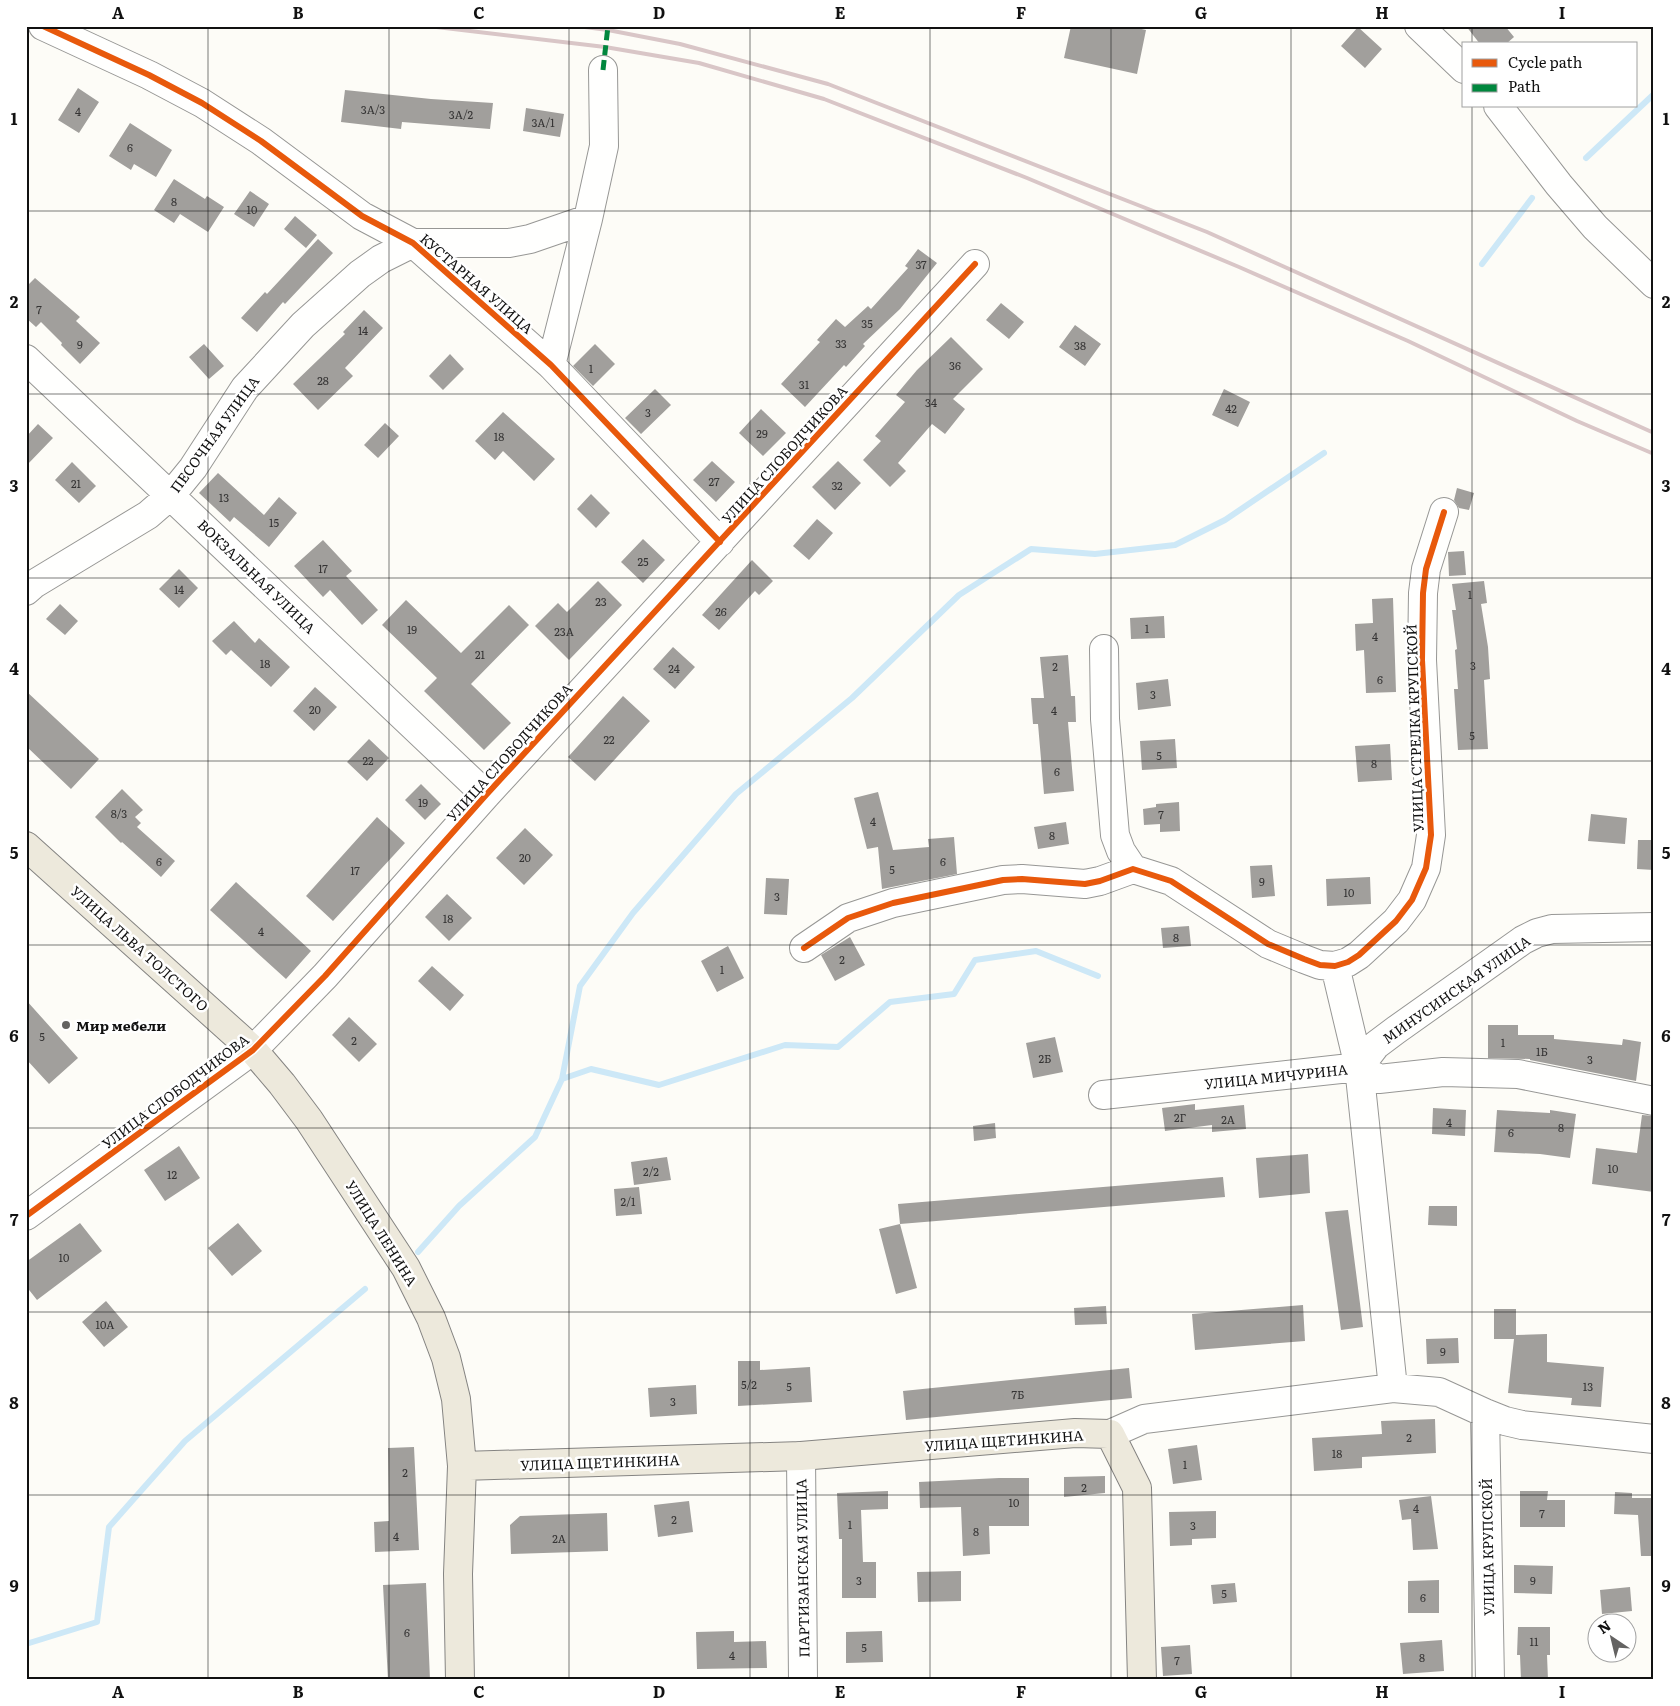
<svg xmlns="http://www.w3.org/2000/svg" width="1680" height="1706" font-family="Literata,serif">
<style>
.lines{fill:none;stroke-linecap:round;stroke-linejoin:round}
.stream{stroke:#cde8f7;stroke-width:6}
.building{fill:#a19f9c}
.minor-casing{stroke:#979795;stroke-width:30}
.major-casing{stroke:#858482;stroke-width:30}
.minor{stroke:#fffffe;stroke-width:28}
.major{stroke:#ede9dc;stroke-width:28}
.rail{stroke:#d9c6c7;stroke-width:4}
.quiet{stroke:#00873e;stroke-width:5;stroke-dasharray:10 5;stroke-linecap:butt}
.cycleway-casing{stroke:#fff;stroke-width:9}
.cycleway{stroke:#e8590c;stroke-width:6}
.grid{fill:none;stroke:#111;stroke-width:1;stroke-opacity:0.55}
.poi-dot{fill:#646362;stroke:#fff;stroke-width:2}
.labels{text-anchor:middle;dominant-baseline:central;stroke-width:5;stroke-linejoin:round;paint-order:stroke}
.number-label{font-size:11px;fill:#353434}
.street-label{font-size:14px;fill:#111;stroke:#fff}
.poi-label{font-size:14px;font-weight:bold;fill:#111;stroke:#fff;text-anchor:start}
.neatline{fill:none;stroke:#111;stroke-width:2}
.grid-label{font-size:16px;text-anchor:middle;font-weight:bold;fill:#111}
</style>
<rect width="100%" height="100%" fill="#fdfcf7"/>
<g class="lines">
<path class="stream" d="M1586,158L1654,94
M1482,264L1532,198
M562,1079L591,1069L659,1085L785,1045L838,1047L890,1002L954,994L975,960L1036,951L1098,976
M418,1252L459,1206L535,1137L562,1079L580,986L633,913L736,794L852,698L959,595L1031,549L1095,554L1175,545L1225,520L1324,453
M26,1644L97,1622L109,1527L185,1441L365,1289"/>
</g>
<path class="building" d="M1071,26H1128L1146,30L1137,74L1064,58Z
M1466,26H1505L1514,37L1506,44H1480Z
M1358,27L1382,49L1365,68L1341,46Z
M78,88L99,102L79,133L58,120Z
M345,90L431,99L493,103L490,129L402,122L401,129L341,122Z
M526,108L564,114L560,137L523,131Z
M130,123L172,150L156,177L134,164L131,170L109,156Z
M174,179L205,199L207,196L224,207L208,232L180,214L174,223L154,210Z
M250,191L269,204L254,227L234,214Z
M295,216L317,235L306,248L284,229Z
M318,239L333,253L285,304L283,302L257,332L241,318L265,292L267,294Z
M918,249L937,263L900,309L863,344L865,346L846,367L844,365L805,407L781,384L820,342L817,340L836,319L845,327L868,306L871,309L908,268L905,266Z
M35,278L80,317L76,321L100,343L80,364L61,345L62,343L41,322L36,327L26,318V287Z
M1001,303L1024,322L1009,339L986,320Z
M364,310L383,328L345,368L353,376L318,410L293,384L345,334L343,332Z
M1075,325L1101,344L1085,366L1059,347Z
M951,337L983,369L953,399L965,409L945,434L932,424L898,463L906,471L890,487L863,460L881,441L875,436L905,402L896,395L917,370Z
M204,344L224,366L209,379L189,357Z
M595,344L615,364L593,386L573,366Z
M450,354L464,369L443,390L429,376Z
M655,389L671,405L641,434L625,418Z
M1224,389L1250,402L1238,427L1212,415Z
M761,409L786,433L763,456L739,433Z
M503,412L555,459L534,481L503,451L495,460L475,441Z
M385,423L399,436L378,458L364,445Z
M38,424L53,438L26,466V437Z
M712,461L735,482L716,502L693,480Z
M838,461L861,483L835,510L812,487Z
M72,462L96,486L79,503L55,480Z
M218,473L264,515L279,497L297,513L269,547L234,517L230,522L199,493Z
M1457,488L1474,493L1469,510L1459,508L1454,500Z
M591,494L610,513L596,528L577,509Z
M817,519L833,533L809,560L793,546Z
M643,539L665,560L643,583L621,562Z
M323,540L352,571L346,576L378,610L362,625L330,590L323,597L294,566Z
M1464,551L1466,575L1449,576L1448,552Z
M752,560L773,581L759,595L755,591L719,630L702,615Z
M179,569L198,588L179,608L159,589Z
M598,581L622,605L569,660L535,626L558,603L567,612Z
M1484,581L1487,603L1481,604L1488,647L1490,679L1484,680L1488,749L1458,750L1454,689H1458L1455,650L1457,649L1452,610H1456L1452,584Z
M1393,598L1396,692L1366,693L1364,650L1356,651L1355,624L1373,623L1372,599Z
M406,600L461,653L509,605L529,625L471,684L511,723L484,750L424,691L437,678L382,625Z
M60,604L78,621L65,635L46,619Z
M1164,616L1165,638L1131,639L1130,618Z
M234,621L255,643L259,638L290,667L271,687L231,650L226,655L212,641Z
M673,647L695,667L675,689L653,669Z
M1068,655L1071,696H1075L1076,722H1068L1074,791L1044,794L1038,724H1033L1031,698H1044L1040,657Z
M1168,679L1171,706L1138,710L1136,683Z
M315,687L337,707L314,731L293,711Z
M26,691L99,759L71,789L26,746Z
M623,696L650,721L595,781L568,757Z
M369,739L389,758L367,781L347,762Z
M1175,739L1177,768L1142,770L1140,741Z
M1390,744L1392,780L1358,782L1355,746Z
M421,784L441,804L425,820L405,800Z
M122,789L143,810L135,817L141,823L137,827L175,861L161,877L122,842L121,843L95,817Z
M878,792L893,850L929,847L928,839L954,837L957,874L882,889L878,847L867,849L854,798Z
M1179,802L1180,831L1160,832V824L1144,825L1143,809L1156,807V804Z
M1591,814L1627,818L1625,844L1588,841Z
M377,817L405,843L333,921L306,896Z
M1066,822L1069,844L1038,849L1034,827Z
M525,828L553,855L524,885L496,858Z
M1638,840H1654V870L1637,869Z
M1272,865L1275,896L1252,898L1250,866Z
M1370,877L1371,904L1327,906L1326,879Z
M766,878L789,879L787,915L764,914Z
M236,882L311,951L286,979L210,910Z
M447,894L472,918L449,941L425,917Z
M1189,926L1191,946L1163,948L1161,928Z
M850,937L865,965L835,981L821,955Z
M728,946L744,978L717,992L701,961Z
M432,966L464,995L450,1011L418,981Z
M26,1000L78,1058L49,1084L26,1059Z
M349,1017L377,1044L359,1062L332,1035Z
M1488,1025H1518V1035H1554V1039L1622,1045L1623,1039L1641,1042L1636,1081L1530,1060V1059L1488,1058Z
M1055,1037L1063,1072L1033,1078L1026,1043Z
M1195,1104V1110L1244,1105L1246,1129L1212,1132V1125L1165,1131L1162,1108Z
M1433,1108L1466,1110L1465,1136L1432,1134Z
M1497,1110L1550,1113V1110L1576,1114L1570,1158L1540,1154L1494,1152Z
M1642,1115L1654,1116V1192L1592,1184L1596,1148L1637,1153Z
M995,1123L996,1138L974,1141L973,1126Z
M179,1146L200,1178L165,1201L144,1170Z
M1308,1154L1310,1193L1259,1198L1256,1158Z
M667,1157L671,1180L634,1185L631,1162Z
M1223,1177L1225,1197L900,1224L898,1204Z
M639,1187L642,1214L616,1216L614,1189Z
M1429,1206H1457V1226L1428,1225Z
M1348,1210L1363,1327L1341,1330L1325,1212Z
M80,1223L102,1251L37,1300L26,1286V1262Z
M238,1223L262,1251L232,1276L208,1248Z
M900,1224L917,1288L896,1294L879,1229Z
M106,1301L128,1327L104,1347L82,1322Z
M1303,1305L1305,1341L1195,1350L1192,1314Z
M1106,1306L1107,1324L1075,1325L1074,1308Z
M1494,1309H1516V1335L1547,1334V1362L1604,1367L1601,1407L1571,1405L1572,1398L1508,1393L1514,1339H1494Z
M1458,1338L1459,1363L1427,1364L1426,1339Z
M738,1361H760V1370L810,1367L812,1402L738,1406Z
M1129,1368L1132,1398L906,1420L903,1391Z
M696,1385L697,1414L650,1417L648,1388Z
M1435,1419L1436,1453L1362,1457V1468L1314,1471L1312,1438L1382,1434L1381,1421Z
M1197,1445L1202,1480L1173,1484L1168,1449Z
M414,1447L419,1550L375,1552L374,1522L389,1521L388,1448Z
M1105,1476V1493L1064,1497V1477Z
M999,1478H1029V1526H989L990,1554L963,1556L961,1507L920,1508L919,1482Z
M888,1491V1509L861,1510L863,1562H876V1598H842V1539H839L837,1493Z
M1520,1491H1548L1547,1500H1565V1527H1520Z
M1615,1492L1632,1493V1498H1654V1556H1641L1638,1515L1614,1514Z
M1431,1496L1438,1549L1413,1550L1411,1519L1402,1520L1399,1500Z
M689,1501L693,1532L658,1537L654,1505Z
M1216,1511V1538L1192,1539V1545L1170,1546L1169,1512Z
M607,1513L608,1551L511,1554L510,1525L520,1516Z
M1514,1565L1553,1566L1552,1594L1514,1593Z
M961,1571V1601L918,1602L917,1572Z
M1439,1580V1613H1408V1581Z
M426,1583L430,1680H388L383,1585Z
M1235,1583L1237,1602L1213,1604L1211,1585Z
M1630,1587L1632,1611L1602,1614L1600,1590Z
M1518,1627H1550V1655H1547L1548,1680H1521L1520,1655H1517Z
M734,1631V1642L766,1641L767,1668L697,1669L696,1632Z
M882,1631L883,1662L846,1663V1632Z
M1442,1640L1444,1671L1403,1674L1400,1643Z
M1190,1645L1192,1674L1163,1676L1161,1647Z"/>
<g class="lines">
<defs>
<path id="minor" d="M43,26L149,75L202,103L261,141L362,216L413,243L551,365L720,542
M1419,26L1464,69
M1498,106L1559,185L1595,227L1654,284
M26,359L486,795
M551,365L588,219L604,146L603,70
M26,591L34,584L148,515L171,495L193,468L245,388L303,325L360,274L381,259L413,243H509L530,239L588,219
M1104,649L1105,719L1115,835L1121,851L1133,869
M804,948L848,918L893,903L1003,880L1022,879L1085,884L1100,881L1133,869L1171,881L1268,944L1304,959L1320,965L1335,966L1348,962L1359,955L1396,921L1412,900L1426,868L1431,835L1422,660L1423,593L1426,569L1444,512
M1335,966L1359,1067L1393,1388
M1359,1067L1376,1045L1396,1030L1523,940L1537,933L1552,929L1654,927
M1103,1095L1359,1067L1379,1079L1443,1072L1518,1074L1654,1101
M26,1216L253,1050L325,976L486,795L975,264
M1485,1413L1490,1680
M1110,1434L1144,1419L1393,1388L1439,1392L1485,1413L1505,1421L1522,1425L1654,1439
M801,1456L803,1680"/>
<path id="major" d="M26,846L253,1050L282,1084L309,1120L406,1268L431,1318L446,1358L456,1399L462,1466L458,1574L460,1680
M462,1466L801,1456L1075,1433L1110,1434L1137,1488L1142,1680"/>
</defs>
<use href="#minor" class="minor-casing"/>
<use href="#major" class="major-casing"/>
<use href="#minor" class="minor"/>
<use href="#major" class="major"/>
<path class="rail" d="M428,26L605,47L699,63L824,99L1027,178L1239,267L1408,341L1577,421L1654,454
M577,26L608,30L680,44L828,84L1207,232L1654,433"/>
<path class="quiet" d="M603,70L608,26"/>
<defs>
<path id="cycleway" d="M43,26L149,75L202,103L261,141L362,216L413,243L551,365L720,542
M804,948L848,918L893,903L1003,880L1022,879L1085,884L1100,881L1133,869L1171,881L1268,944L1304,959L1320,965L1335,966L1348,962L1359,955L1396,921L1412,900L1426,868L1431,835L1422,660L1423,593L1426,569L1444,512
M26,1216L253,1050L325,976L486,795L975,264"/>
</defs>
<use href="#cycleway" class="cycleway-casing"/>
<use href="#cycleway" class="cycleway"/>
</g>
<path class="grid" d="M208,26V1680M389,26V1680M569,26V1680M750,26V1680M930,26V1680M1111,26V1680M1291,26V1680M1472,26V44M1472,106V1680M26,211H1654M26,394H1654M26,578H1654M26,761H1654M26,945H1654M26,1128H1654M26,1312H1654M26,1495H1654"/>
<circle class="poi-dot" cx="66" cy="1025" r="5"/>
<g class="labels">
<g class="number-label">
<text x="373" y="109">3А/3</text>
<text x="78" y="111">4</text>
<text x="461" y="114">3А/2</text>
<text x="543" y="122">3А/1</text>
<text x="130" y="147">6</text>
<text x="174" y="201">8</text>
<text x="252" y="209">10</text>
<text x="921" y="264">37</text>
<text x="39" y="309">7</text>
<text x="867" y="323">35</text>
<text x="363" y="330">14</text>
<text x="841" y="343">33</text>
<text x="80" y="344">9</text>
<text x="1080" y="345">38</text>
<text x="955" y="365">36</text>
<text x="591" y="368">1</text>
<text x="323" y="380">28</text>
<text x="804" y="384">31</text>
<text x="931" y="402">34</text>
<text x="1231" y="408">42</text>
<text x="648" y="412">3</text>
<text x="762" y="433">29</text>
<text x="499" y="436">18</text>
<text x="714" y="481">27</text>
<text x="76" y="483">21</text>
<text x="837" y="485">32</text>
<text x="224" y="497">13</text>
<text x="274" y="522">15</text>
<text x="643" y="561">25</text>
<text x="323" y="568">17</text>
<text x="179" y="589">14</text>
<text x="1470" y="594">1</text>
<text x="601" y="601">23</text>
<text x="721" y="611">26</text>
<text x="1147" y="628">1</text>
<text x="412" y="629">19</text>
<text x="564" y="631">23А</text>
<text x="1375" y="636">4</text>
<text x="480" y="654">21</text>
<text x="265" y="663">18</text>
<text x="1473" y="665">3</text>
<text x="1055" y="666">2</text>
<text x="674" y="668">24</text>
<text x="1380" y="679">6</text>
<text x="1153" y="694">3</text>
<text x="315" y="709">20</text>
<text x="1054" y="710">4</text>
<text x="1472" y="735">5</text>
<text x="609" y="739">22</text>
<text x="1159" y="755">5</text>
<text x="368" y="760">22</text>
<text x="1374" y="763">8</text>
<text x="1057" y="771">6</text>
<text x="423" y="802">19</text>
<text x="119" y="813">8/3</text>
<text x="1161" y="814">7</text>
<text x="873" y="821">4</text>
<text x="1052" y="835">8</text>
<text x="525" y="857">20</text>
<text x="159" y="861">6</text>
<text x="943" y="861">6</text>
<text x="892" y="869">5</text>
<text x="355" y="870">17</text>
<text x="1262" y="881">9</text>
<text x="1349" y="892">10</text>
<text x="777" y="896">3</text>
<text x="448" y="918">18</text>
<text x="261" y="931">4</text>
<text x="1176" y="937">8</text>
<text x="842" y="959">2</text>
<text x="722" y="969">1</text>
<text x="42" y="1036">5</text>
<text x="354" y="1040">2</text>
<text x="1503" y="1042">1</text>
<text x="1542" y="1051">1Б</text>
<text x="1045" y="1058">2Б</text>
<text x="1590" y="1059">3</text>
<text x="1180" y="1117">2Г</text>
<text x="1228" y="1119">2А</text>
<text x="1449" y="1122">4</text>
<text x="1561" y="1127">8</text>
<text x="1511" y="1132">6</text>
<text x="1613" y="1168">10</text>
<text x="651" y="1171">2/2</text>
<text x="172" y="1174">12</text>
<text x="628" y="1201">2/1</text>
<text x="64" y="1257">10</text>
<text x="105" y="1324">10А</text>
<text x="1443" y="1351">9</text>
<text x="749" y="1384">5/2</text>
<text x="789" y="1386">5</text>
<text x="1588" y="1386">13</text>
<text x="1018" y="1394">7Б</text>
<text x="673" y="1401">3</text>
<text x="1409" y="1437">2</text>
<text x="1337" y="1453">18</text>
<text x="1185" y="1464">1</text>
<text x="405" y="1472">2</text>
<text x="1084" y="1487">2</text>
<text x="1014" y="1502">10</text>
<text x="1416" y="1508">4</text>
<text x="1542" y="1513">7</text>
<text x="674" y="1519">2</text>
<text x="850" y="1524">1</text>
<text x="1193" y="1525">3</text>
<text x="976" y="1531">8</text>
<text x="396" y="1536">4</text>
<text x="559" y="1538">2А</text>
<text x="859" y="1580">3</text>
<text x="1533" y="1580">9</text>
<text x="1224" y="1593">5</text>
<text x="1423" y="1597">6</text>
<text x="407" y="1632">6</text>
<text x="1534" y="1641">11</text>
<text x="864" y="1647">5</text>
<text x="732" y="1655">4</text>
<text x="1422" y="1657">8</text>
<text x="1177" y="1660">7</text>
</g>
<g class="street-label">
<text transform="translate(477 283) rotate(41)">КУСТАРНАЯ УЛИЦА</text>
<text transform="translate(214 434) rotate(-54)">ПЕСОЧНАЯ УЛИЦА</text>
<text transform="translate(784 454) rotate(-48)">УЛИЦА СЛОБОДЧИКОВА</text>
<text transform="translate(257 576) rotate(44)">ВОКЗАЛЬНАЯ УЛИЦА</text>
<text transform="translate(1414 728) rotate(-92)">УЛИЦА СТРЕЛКА КРУПСКОЙ</text>
<text transform="translate(509 752) rotate(-48)">УЛИЦА СЛОБОДЧИКОВА</text>
<text transform="translate(140 948) rotate(42)">УЛИЦА ЛЬВА ТОЛСТОГО</text>
<text transform="translate(1456 989) rotate(-35)">МИНУСИНСКАЯ УЛИЦА</text>
<text transform="translate(1276 1076) rotate(-6)">УЛИЦА МИЧУРИНА</text>
<text transform="translate(175 1091) rotate(-37)">УЛИЦА СЛОБОДЧИКОВА</text>
<text transform="translate(382 1233) rotate(58)">УЛИЦА ЛЕНИНА</text>
<text transform="translate(1004 1440) rotate(-4)">УЛИЦА ЩЕТИНКИНА</text>
<text transform="translate(600 1462) rotate(-2)">УЛИЦА ЩЕТИНКИНА</text>
<text transform="translate(1487 1547) rotate(-91)">УЛИЦА КРУПСКОЙ</text>
<text transform="translate(802 1568) rotate(-91)">ПАРТИЗАНСКАЯ УЛИЦА</text>
</g>
<g class="poi-label">
<text x="76" y="1025">Мир мебели</text>
</g>
</g>
<rect width="1680" height="1706" fill="none" stroke="#ffffff" stroke-width="55"/>
<rect x="1462" y="42" width="175" height="65" fill="#ffffff" stroke="#a0a0a0"/>
<rect x="1472" y="59" width="25" height="8" fill="#e8590c" stroke="#a0a0a0"/>
<text x="1508" y="68" font-size="15" fill="#111111">Cycle path</text>
<rect x="1472" y="84" width="25" height="8" fill="#00873e" stroke="#a0a0a0"/>
<text x="1508" y="92" font-size="15" fill="#111111">Path</text>
<g transform="translate(1612 1638) rotate(325)"><circle r="24" fill="#ffffff" stroke="#a0a0a0"/>
<path d="M0-4L9 19L0 12L-9 19Z" fill="#646362"/>
<text y="-8" font-size="14" font-weight="bold" text-anchor="middle" fill="#111111">N</text>
</g>
<rect x="28" y="28" width="1624" height="1650" class="neatline"/>
<g class="grid-label">
<text x="118" y="19">A</text>
<text x="298" y="19">B</text>
<text x="479" y="19">C</text>
<text x="659" y="19">D</text>
<text x="840" y="19">E</text>
<text x="1021" y="19">F</text>
<text x="1201" y="19">G</text>
<text x="1382" y="19">H</text>
<text x="1562" y="19">I</text>
<text x="14" y="125">1</text>
<text x="1666" y="125">1</text>
<text x="14" y="308">2</text>
<text x="1666" y="308">2</text>
<text x="14" y="492">3</text>
<text x="1666" y="492">3</text>
<text x="14" y="675">4</text>
<text x="1666" y="675">4</text>
<text x="14" y="859">5</text>
<text x="1666" y="859">5</text>
<text x="14" y="1042">6</text>
<text x="1666" y="1042">6</text>
<text x="14" y="1226">7</text>
<text x="1666" y="1226">7</text>
<text x="14" y="1409">8</text>
<text x="1666" y="1409">8</text>
<text x="14" y="1592">9</text>
<text x="1666" y="1592">9</text>
<text x="118" y="1698">A</text>
<text x="298" y="1698">B</text>
<text x="479" y="1698">C</text>
<text x="659" y="1698">D</text>
<text x="840" y="1698">E</text>
<text x="1021" y="1698">F</text>
<text x="1201" y="1698">G</text>
<text x="1382" y="1698">H</text>
<text x="1562" y="1698">I</text>
</g>
</svg>
